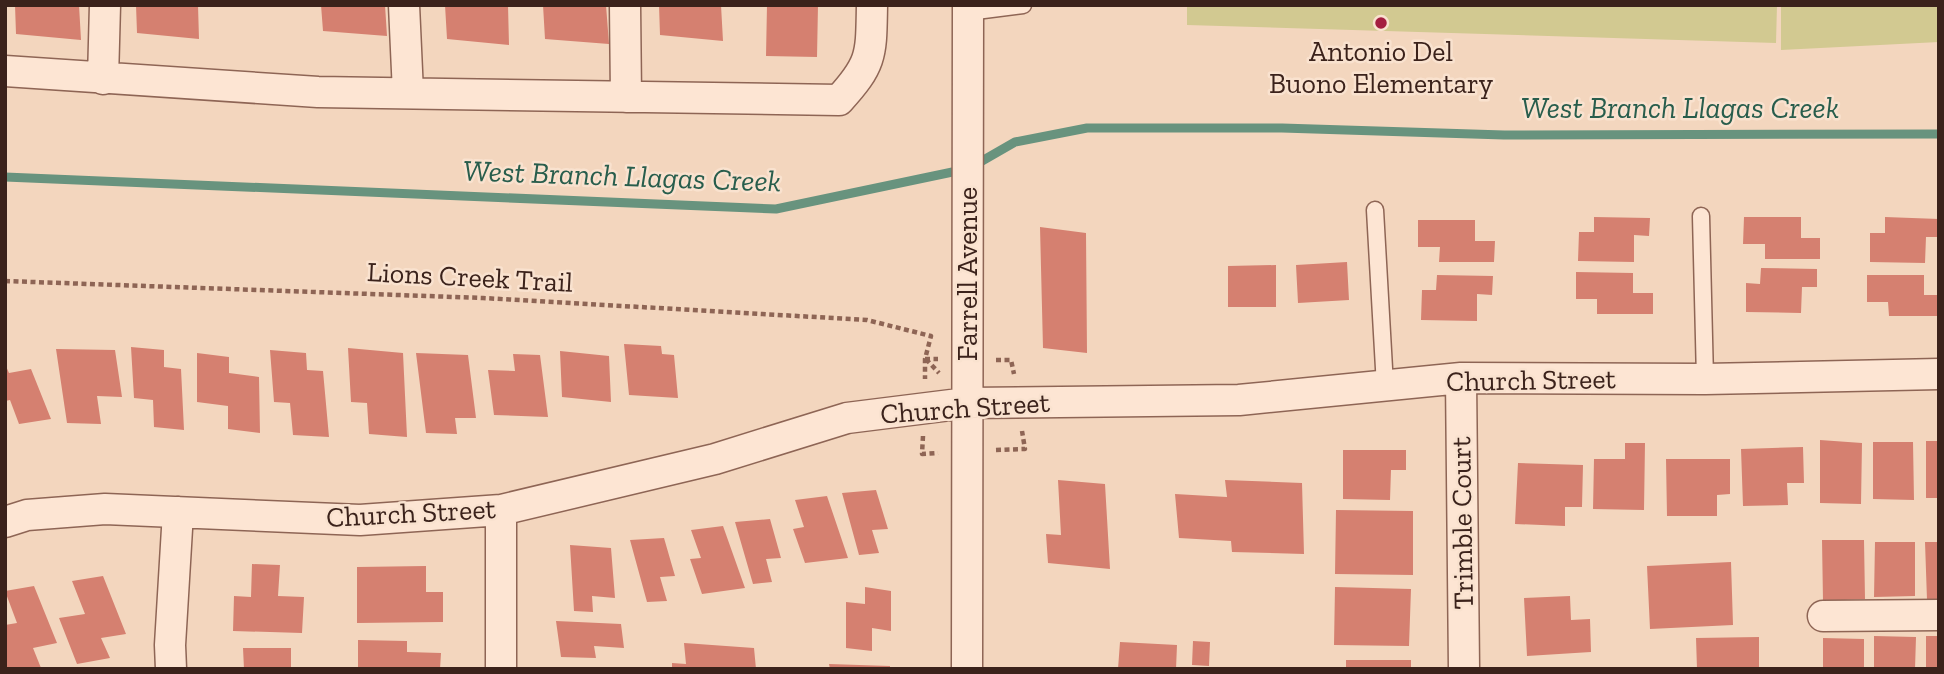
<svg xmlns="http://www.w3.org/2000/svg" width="1944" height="674" font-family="'Zilla Slab',serif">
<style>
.green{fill:#d2c991}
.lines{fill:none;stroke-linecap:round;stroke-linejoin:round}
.stream{stroke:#68937e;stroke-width:9}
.building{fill:#d58070}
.service-casing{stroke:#8e6555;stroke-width:19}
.minor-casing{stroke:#8e6555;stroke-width:33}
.path{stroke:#8e6555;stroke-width:4.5;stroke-dasharray:5 3.5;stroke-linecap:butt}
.service{stroke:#fde5d3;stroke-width:16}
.minor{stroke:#fde5d3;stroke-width:30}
.poi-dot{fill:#a41e40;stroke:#f9e2cf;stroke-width:2.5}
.labels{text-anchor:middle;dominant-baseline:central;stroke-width:5;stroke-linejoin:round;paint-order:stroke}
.poi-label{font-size:28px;fill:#3b221b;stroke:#f9e2cf}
.street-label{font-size:28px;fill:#3b221b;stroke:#f9e2cf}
.water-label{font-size:30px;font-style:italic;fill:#285d4c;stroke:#f9e2cf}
</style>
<rect width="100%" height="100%" fill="#f3d6be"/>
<path class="green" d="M1187,5H1777L1776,43L1187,25Z
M1781,5H1939V42L1781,50Z"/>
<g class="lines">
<path class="stream" d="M975,165L1015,142L1087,128H1282L1504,135L1939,134
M5,177L776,209L962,170"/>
</g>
<path class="building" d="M15,5H79L81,40L16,34Z
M136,5H198L199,39L137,33Z
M321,5H385L387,36L323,31Z
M445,5H508L509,45L447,39Z
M543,5H606L609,44L545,39Z
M659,5H721L723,41L660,35Z
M767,5H818L817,57L766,56Z
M1594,217L1650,218L1649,236L1634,235V262L1578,261L1579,232H1594Z
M1744,217H1801V238H1820V259H1765V244H1743Z
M1885,217L1939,219V237H1926L1925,263L1870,262V233H1885Z
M1418,220H1475V241H1495L1494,262H1439L1440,247H1418Z
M1040,227L1086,233L1087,353L1043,348Z
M1347,262L1349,300L1298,303L1296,265Z
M1276,265V307H1228V266Z
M1761,268L1817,269V287H1802L1801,313L1746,312V283L1760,284Z
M1576,272L1633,273V293H1653V314H1597V299H1576Z
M1437,275L1493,276L1492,295L1477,294V321L1421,320L1422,290H1436Z
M1867,275H1924V295H1939V316H1889L1888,302H1867Z
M624,344L661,346L662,354L674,355L678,398L629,395Z
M131,347L164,350V367L181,369L184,430L154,427L153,400L134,398Z
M348,348L403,353L407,437L369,434L367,403L351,402Z
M56,349L115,350L122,397L97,396L101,424L67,423Z
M270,350L306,353L307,370L323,371L329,437L293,435L290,403L274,402Z
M560,351L609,356L611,402L562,397Z
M197,353L229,357V373L259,377L260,433L228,429V406L197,402Z
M416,353L468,355L476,418H455L457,434L426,433Z
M513,354L540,355L548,417L494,415L488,370L515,371Z
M5,364L9,373L31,369L51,419L19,424L10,400L5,401Z
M1820,440L1862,443L1861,504L1820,503Z
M1926,441H1939V498H1926Z
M1873,442H1913L1914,500L1873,499Z
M1625,443H1645L1644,510L1593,509L1594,459H1625Z
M1803,447L1804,483H1787L1788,505L1743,506L1741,449Z
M1343,450H1406V470H1391L1390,500L1343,499Z
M1666,459H1730V494L1717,495V516H1667Z
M1518,463L1583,465L1582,507H1565V526L1515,524Z
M1058,480L1105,484L1110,569L1048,563L1046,534L1061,535Z
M1225,480L1302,483L1304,554L1232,552L1231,541L1179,538L1175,494L1227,497Z
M876,490L888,529L872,530L879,553L859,555L842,493Z
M827,496L848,558L805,563L793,529L804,527L795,500Z
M1336,510L1413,511V575L1335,574Z
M770,519L781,558L766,559L772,582L753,584L735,522Z
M723,526L745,588L702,594L690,559L701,558L691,530Z
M664,538L675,576L660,577L667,601L647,602L630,540Z
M1822,540H1864L1865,599L1823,601Z
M1875,542H1915V596L1874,597Z
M1925,542H1939V600H1927Z
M570,545L611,548L615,598L592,596L593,612L574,611Z
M1731,562L1733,625L1650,629L1647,566Z
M252,564L280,565L278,596L304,597L302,633L233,631L234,596L251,597Z
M426,566V592H443V622L357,623V567Z
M103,576L126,634L101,638L110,658L77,664L59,618L85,614L72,581Z
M34,586L57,643L33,648L41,668L6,669L5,625L17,623L5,591Z
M865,587L891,591V631L872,628V651L846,648V602L865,604Z
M1335,587L1411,589L1409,646L1334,645Z
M1570,596L1571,620L1590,619L1591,652L1527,656L1524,598Z
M556,621L621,624L624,648L594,646L596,658L561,657Z
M1874,636L1916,637L1915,669H1874Z
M1926,636H1939V669H1926Z
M1759,637V669H1697L1696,638Z
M1823,638L1864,639V669H1823Z
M358,640L407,641V652L441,653L440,669H358Z
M1193,641L1210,642L1209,666L1192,665Z
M1120,642L1177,645L1176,669H1118Z
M684,643L754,648L756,669H672V663L686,664Z
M243,648H291V669H244Z
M1346,660H1411V669H1346Z
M829,664L890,666V669H830Z"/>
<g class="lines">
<defs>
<path id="service" d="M968,12L1023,5
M1375,210L1385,386
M1701,216L1705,379"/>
<path id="minor" d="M404,5L408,93
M625,5L626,97
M5,71L318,92L839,100C873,63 871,54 872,5
M103,79L105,5
M1461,378L1464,669
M5,522L27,515L105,509L360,520L501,510L715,459L847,418L967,403L1239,400L1461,378L1705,379L1939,374
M1823,616L1939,615
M171,669L170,645L178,512
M501,669V510
M967,669L968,5"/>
</defs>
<use href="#service" class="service-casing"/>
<use href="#minor" class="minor-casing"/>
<path class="path" d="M5,281L483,298L867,320L931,336L925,359V379
M925,359H938
M926,359L939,373
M996,360H1011L1014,374
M923,436L922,454L938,453
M996,450L1025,449L1022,431"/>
<use href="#service" class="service"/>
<use href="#minor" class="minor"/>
</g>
<circle class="poi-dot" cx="1381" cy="23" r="7"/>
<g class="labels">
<g class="poi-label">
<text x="1381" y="51">Antonio Del<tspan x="1381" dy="32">Buono Elementary</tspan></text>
</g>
<g class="street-label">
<text transform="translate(967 274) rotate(-90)">Farrell Avenue</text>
<text transform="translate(470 277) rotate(3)">Lions Creek Trail</text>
<text transform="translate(1531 380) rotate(-1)">Church Street</text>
<text transform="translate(965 408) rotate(-4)">Church Street</text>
<text transform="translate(411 513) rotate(-3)">Church Street</text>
<text transform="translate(1462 523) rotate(-91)">Trimble Court</text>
</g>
<g class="water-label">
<text x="1680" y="108">West Branch Llagas Creek</text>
<text transform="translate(622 176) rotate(2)">West Branch Llagas Creek</text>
</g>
</g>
<rect width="1944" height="674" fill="none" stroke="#3b221b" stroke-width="14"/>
</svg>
